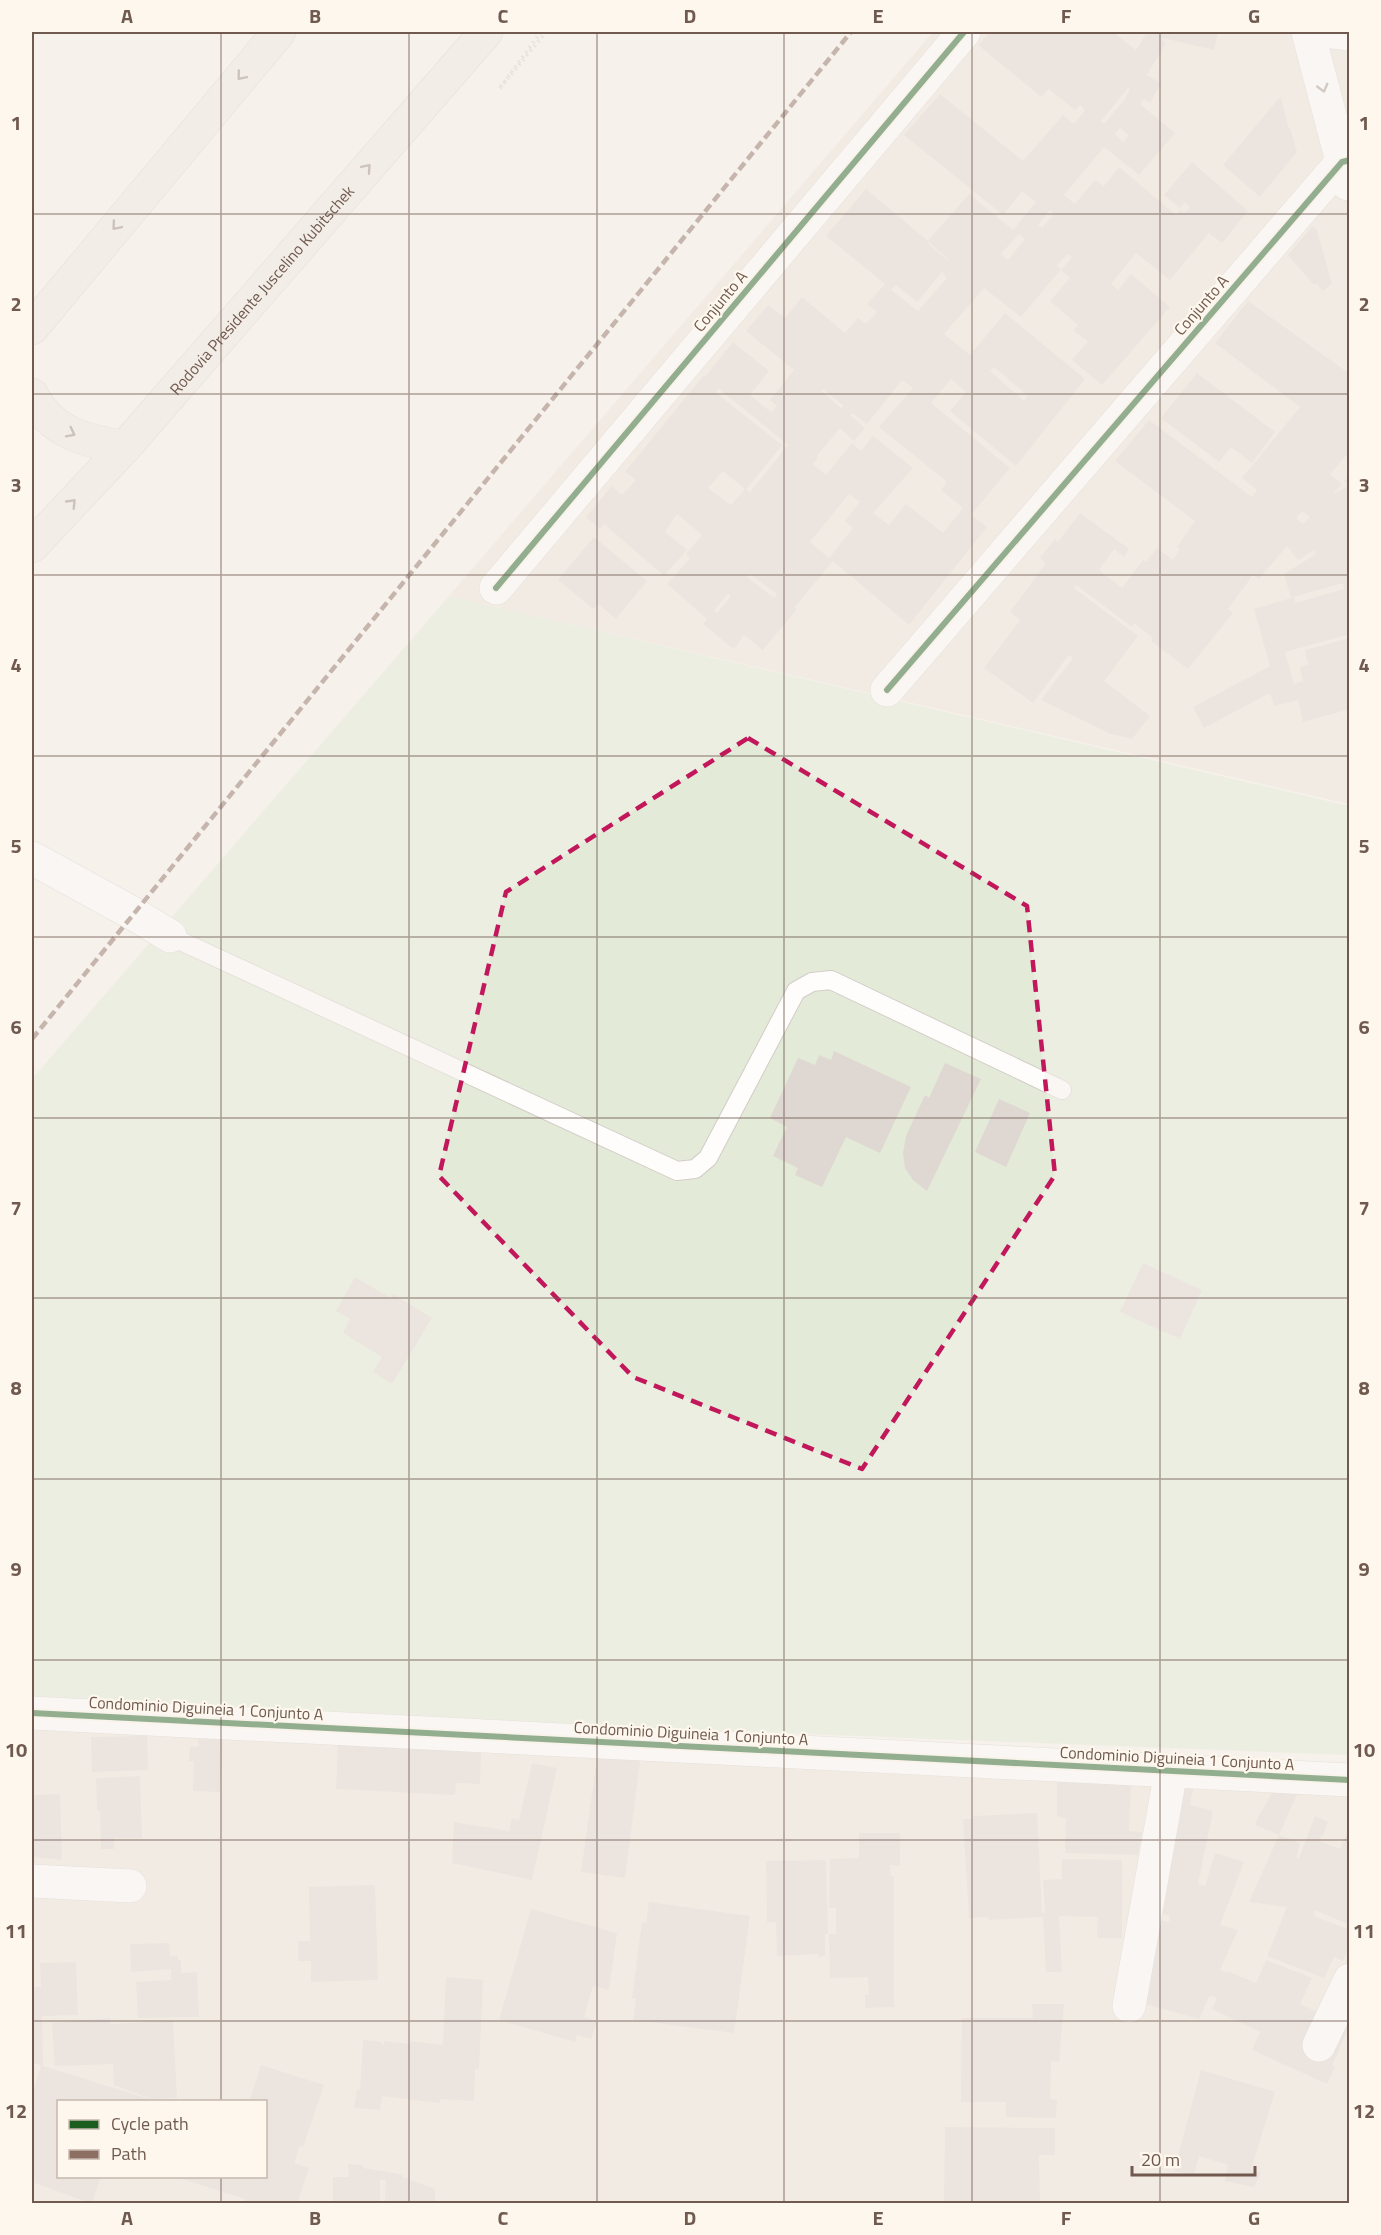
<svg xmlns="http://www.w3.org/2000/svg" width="1381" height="2235" font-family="'Titillium Web',sans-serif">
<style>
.residential{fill:#eee4da;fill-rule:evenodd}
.green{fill:#e3ebd8}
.building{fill:#dfd7d1;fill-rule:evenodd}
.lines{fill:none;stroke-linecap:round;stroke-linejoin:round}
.lane-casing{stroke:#d3cdc7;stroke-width:20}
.street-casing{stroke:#d3cdc7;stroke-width:34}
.highway-casing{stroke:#d4ccc7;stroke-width:34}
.path{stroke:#d6d0cb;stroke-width:4;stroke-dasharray:1.5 4.5;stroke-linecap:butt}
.lane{stroke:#fefdfc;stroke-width:18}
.street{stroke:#fefdfc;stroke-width:33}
.highway{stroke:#efe8e5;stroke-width:33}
.quiet{stroke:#8d6e63;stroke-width:4.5;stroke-dasharray:9 4.5;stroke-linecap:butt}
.cycleway-casing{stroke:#fdf7ed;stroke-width:10}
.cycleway{stroke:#1b5e20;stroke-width:6}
.oneway{stroke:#9c8c84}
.oneway2{stroke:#a99b94}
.marked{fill:none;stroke:#c2185b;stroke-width:4.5;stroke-dasharray:12 8;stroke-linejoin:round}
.grid{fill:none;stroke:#705a4f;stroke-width:1.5;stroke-opacity:0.55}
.labels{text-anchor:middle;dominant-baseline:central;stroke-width:4.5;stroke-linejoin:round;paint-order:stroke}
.street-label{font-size:16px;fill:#705a4f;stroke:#fdf7ed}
.neatline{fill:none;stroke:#705a4f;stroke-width:2}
.grid-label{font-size:20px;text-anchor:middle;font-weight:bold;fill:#705a4f}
</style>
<rect width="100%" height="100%" fill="#f6f1eb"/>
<path class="residential" d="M933,32H1349V804L449,596Z
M32,1713L1349,1783V2203H32ZM58,2102H266V2176H58Z"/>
<path class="green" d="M449,596L1349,806V1755L32,1704V1079Z"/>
<path class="building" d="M990,32H1113L1136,50L1147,32H1218L1214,50L1163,38L1162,41L1166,43L1147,75L1161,83L1150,103L1144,99L1140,104L1175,133L1139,175L1104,147L1064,195L1075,204L1095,180L1104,186L1119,167L1176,215L1181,210L1184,213L1190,208L1185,202L1180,208L1164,195L1192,162L1248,211L1222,243L1209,233L1170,280L1136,253L1111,284L1118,290L1131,274L1170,307L1102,385L1072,360L1088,341L1073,331L1078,325L1050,301L1070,278L1061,270L1072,257L1068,254L1057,265L1061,269L1021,317L984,288L944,334L970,355L1005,313L1085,379L1016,466L950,411L966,392L951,379L931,403L1010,468L971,515L987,527L909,625L833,561L794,608L797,609L763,650L744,635L735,648L731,647L703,624L707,619L667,584L690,558L686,554L702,535L677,514L665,532L687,550L664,576L604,524L600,529L586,517L612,486L622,495L636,480L625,472L703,376L705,377L733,342L769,371L750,395L771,412L777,406L770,400L794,370L746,331L768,305L785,318L802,297L845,333L858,318L866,324L877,312L867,304L885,284L826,236L866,189L929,242L928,243L948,261L949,260L928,241L969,194L1013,230L1036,202L1022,191L1003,215L904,135L940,94L1023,161L1063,115L1074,124L1085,110L1080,105L1075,110L1049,89L1041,97L978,45ZM1129,87L1130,89L1125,99L1104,124L1101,121ZM1120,128L1129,135L1123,142L1115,134ZM1050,210L1054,214L1042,228L1038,225ZM1019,234L1025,239L1008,260L1001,254ZM942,272L947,278L918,311L891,290L896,285L917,302ZM994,367L1028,396L1024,401L990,371ZM902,380L913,388L879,427L947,482L941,490L963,508L943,533L906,504L889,525L873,513L913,468L873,436L861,451L852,443L826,475L813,464L818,458L816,457L840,428L854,441L865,428L850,415L852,413L867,424ZM718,388L788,445L750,492L746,490L782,445L716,393ZM823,389L844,406L841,408L821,391ZM723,471L745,489L731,505L708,488ZM849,494L860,502L845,521L853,528L829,558L810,542ZM750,574L777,594L774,598L747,577ZM728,594L731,596L717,613L714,610Z
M1279,98H1281L1289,129L1290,128L1297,152L1260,197L1223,165Z
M1314,227L1317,230L1332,284L1323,291L1316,283L1314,285L1288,255L1311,228Z
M1248,301L1350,374V451L1330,474L1342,484L1332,495L1348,486L1344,481L1350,475V634L1285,652L1294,684L1303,681L1300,667L1308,665L1305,650L1350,638V709L1303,722L1298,700L1274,706L1270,693L1204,728L1193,707L1270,666L1254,609L1291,598L1284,574L1316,554L1314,550L1298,560L1287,546L1259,579L1253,575L1228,609L1233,613L1188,669L1151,641L1153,638L1134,623L1132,627L1076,585L1074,588L1138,636L1104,681L1150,716L1132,739L1111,734L1041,700L1073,658L1069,655L1033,703L984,668L1020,620L1010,612L1046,563L1040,558L1055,539L1058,542L1080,513L1129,549L1124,557L1114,549L1099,570L1122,588L1143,560L1146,562L1157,548L1173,560L1180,549L1177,547L1195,521L1115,461L1149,420L1252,497L1257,490L1242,478L1300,407L1215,343ZM1302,511L1310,517L1303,524L1296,518ZM1343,583L1344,589L1295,603L1294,597Z
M1197,373L1275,432L1252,463L1231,447L1219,462L1161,418Z
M594,537L647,581L616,619L598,604L593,609L558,580Z
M834,1051L911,1087L880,1153L846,1137L822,1187L795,1175L798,1168L773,1156L787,1127L770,1118L798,1058L815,1065L819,1055L831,1060Z
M945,1063L981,1079L927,1191L913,1180L905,1168L903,1153L906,1136L925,1095L929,1098Z
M999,1099L1030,1113L1006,1167L975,1152Z
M1143,1263L1202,1290L1180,1339L1120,1312Z
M355,1277L391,1298L393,1294L432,1318L392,1384L373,1372L382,1357L343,1333L350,1319L336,1311Z
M147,1736L148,1770L92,1772L91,1737Z
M204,1737H223L220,1792L193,1791L194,1761H189L190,1747L199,1746L198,1739L204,1740Z
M338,1742L481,1748L480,1784L456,1783L455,1795L336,1789Z
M598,1752L641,1754L625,1878L581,1872Z
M532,1763L557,1768L532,1880L452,1863L454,1822L509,1831L512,1818L519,1820Z
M140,1776L142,1838H114V1849H101L100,1811H97L96,1778Z
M1057,1778L1131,1782L1129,1831L1142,1832L1138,1855L1065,1853L1066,1819L1057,1816Z
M1172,1785H1194L1190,1805L1213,1811L1198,1884L1205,1886L1215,1853L1244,1862L1220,1925L1238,1930L1220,1970L1227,1973L1228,1971L1256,1983L1266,1960L1312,1978L1300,2004L1329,2017L1350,1996V2032L1347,2031L1332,2066L1335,2067L1327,2084L1252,2050L1260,2032L1212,2009L1217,1998L1210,1995L1199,2019L1131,2000L1148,1918L1169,1922L1170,1916L1150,1911Z
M1299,1790L1279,1835L1300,1843L1297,1857L1299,1858L1315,1816L1328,1822L1323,1835H1321L1320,1841L1340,1849L1350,1826V1925L1315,1910L1314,1916L1350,1930V1945L1343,1961L1334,1957L1324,1978L1267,1956L1287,1907L1249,1902L1279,1835L1255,1825L1257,1819L1273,1791Z
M60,1794L62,1860L32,1857V1795Z
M1037,1813L1042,1913H1045L1043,1880L1062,1879V1859L1122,1860V1938H1097L1098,1917L1059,1916L1062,1972H1046L1043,1917L989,1920L988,1917L969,1918L963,1819H974L973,1816Z
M859,1833H900V1866L890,1865L891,1876H894V2007L865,2008V1995H869L868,1977L830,1978L829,1934H836V1908H829L830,1859L859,1858Z
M826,1860L828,1934H825V1956L818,1957V1954L777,1956L776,1922H767L766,1861Z
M375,1885L378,1980L311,1982V1961H298V1941H310L309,1887Z
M649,1902L750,1916L734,2033L633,2020L636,1999L632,1998L642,1922L646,1923Z
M531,1909L617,1933L609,1990L593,1986L584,2017L597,2021L591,2039L577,2035L575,2042L499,2020Z
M169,1943L170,1956H178V1960H181V1973L197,1972L199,2017L138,2018L136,1982L171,1980V1969L131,1972L130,1944Z
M76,1962L78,2015L42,2016L43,2066L156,2101L58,2102V2176H101L92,2204L32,2182V2095L41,2065L32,2063V1987H41L40,1963Z
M446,1977L483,1980L479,2069H475L474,2101L440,2099V2103L382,2096L380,2110L354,2108L357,2089L360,2090L363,2040L382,2042L381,2044L384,2045V2041L410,2044L411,2041L443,2045Z
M1032,2004H1064L1059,2062L1051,2061L1050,2099L1057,2100L1056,2118L1006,2117V2102H961L962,2018H1033Z
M110,2018L111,2024L173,2021L177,2098L151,2099L114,2085L113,2064L55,2066L52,2023Z
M261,2065L324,2085L303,2147L300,2146L294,2163L309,2168L297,2204H244L245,2199L176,2177L266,2176V2102H249Z
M1201,2070L1275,2092L1251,2170L1261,2173L1254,2187L1225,2181L1228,2165L1199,2156L1194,2175L1174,2171Z
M945,2127L1055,2128V2155H1039L1040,2204H944Z
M348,2164L363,2165V2168L395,2173L403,2175V2178H410L409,2204H385L386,2180H380V2204H333V2177H349Z
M411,2180L435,2189V2204H410Z"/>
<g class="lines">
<defs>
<path id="lane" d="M170,936L677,1171L695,1169L708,1158L796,991L812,982L831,980L1062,1090"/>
<path id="street" d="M1308,32L1348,184
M1333,32L1350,34
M496,588L964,32
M887,690L1342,162L1350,160
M32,858L134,914L170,936
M32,1713L1350,1780
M32,1881L130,1886
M1129,2006L1171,1771
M1319,2045L1350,1980"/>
<g id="highway">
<path d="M32,328L279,32"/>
<path d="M32,395C50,432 87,442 125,447"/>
<path id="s1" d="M32,546L125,447L486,32"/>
</g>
</defs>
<use href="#lane" class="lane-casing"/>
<use href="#street" class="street-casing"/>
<use href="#highway" class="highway-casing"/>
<path class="path" d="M541,32L499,89L546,32"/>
<use href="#lane" class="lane"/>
<use href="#street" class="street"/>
<use href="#highway" class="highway"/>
<path class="quiet" d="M32,1039L851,32"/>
<defs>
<path id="cycleway" d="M496,588L964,32
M887,690L1342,162L1350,160
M32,1713L1350,1780"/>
</defs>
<use href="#cycleway" class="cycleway-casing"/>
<use href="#cycleway" class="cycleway"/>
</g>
<defs><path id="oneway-chevron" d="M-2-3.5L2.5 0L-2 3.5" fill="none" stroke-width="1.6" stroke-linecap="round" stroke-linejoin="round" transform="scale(1.5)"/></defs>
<g class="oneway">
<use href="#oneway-chevron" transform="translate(241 76) rotate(130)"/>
<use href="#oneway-chevron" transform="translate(367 168) rotate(-49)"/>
<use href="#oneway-chevron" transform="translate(116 226) rotate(130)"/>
<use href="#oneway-chevron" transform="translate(71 433) rotate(27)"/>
<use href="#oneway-chevron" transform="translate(72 503) rotate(-46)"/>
</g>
<use class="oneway2" href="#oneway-chevron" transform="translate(1323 88) rotate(75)"/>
<path d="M0 0H1381V2235H0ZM748,738L1027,906L1055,1175L862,1469L633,1377L439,1176L506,892Z" fill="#f6f1eb" fill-opacity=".55" fill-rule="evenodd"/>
<path class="marked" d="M748,738L1027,906L1055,1175L862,1469L633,1377L439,1176L506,892Z"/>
<path class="grid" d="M221,32V2102M409,32V2204M597,32V2204M784,32V2204M972,32V2204M1160,32V2204M32,214H1350M32,394H1350M32,575H1350M32,756H1350M32,937H1350M32,1118H1350M32,1298H1350M32,1479H1350M32,1660H1350M32,1840H1350M32,2021H1350M221,2176V2204"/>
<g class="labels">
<g class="street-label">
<text stroke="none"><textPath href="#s1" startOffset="344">Rodovia Presidente Juscelino Kubitschek</textPath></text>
<text transform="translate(720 301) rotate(-50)">Conjunto A</text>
<text transform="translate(1201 305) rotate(-49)">Conjunto A</text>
<text transform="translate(206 1708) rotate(3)">Condominio Diguineia 1 Conjunto A</text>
<text transform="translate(691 1733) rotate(3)">Condominio Diguineia 1 Conjunto A</text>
<text transform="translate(1177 1758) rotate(3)">Condominio Diguineia 1 Conjunto A</text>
</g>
</g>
<rect width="1381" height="2235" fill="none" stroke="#fdf7ed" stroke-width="66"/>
<rect x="57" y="2100" width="210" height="78" fill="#fdf7ed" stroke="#c5b8ae" stroke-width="1.5"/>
<rect x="69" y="2120" width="30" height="9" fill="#1b5e20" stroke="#c5b8ae" stroke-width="1.5"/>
<text x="111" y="2130" font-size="18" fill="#705a4f">Cycle path</text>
<rect x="69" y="2150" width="30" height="9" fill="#8d6e63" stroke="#c5b8ae" stroke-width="1.5"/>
<text x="111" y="2160" font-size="18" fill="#705a4f">Path</text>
<path d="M1132 2166v9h123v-9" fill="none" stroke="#705a4f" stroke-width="3"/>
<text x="1141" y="2166" font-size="18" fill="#705a4f" stroke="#fdf7ed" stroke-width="4.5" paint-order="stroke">20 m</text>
<rect x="33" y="33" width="1315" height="2169" class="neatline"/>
<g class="grid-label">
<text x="127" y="23">A</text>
<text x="315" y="23">B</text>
<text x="503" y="23">C</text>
<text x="690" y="23">D</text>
<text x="878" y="23">E</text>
<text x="1066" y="23">F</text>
<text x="1254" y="23">G</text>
<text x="16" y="130">1</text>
<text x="1364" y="130">1</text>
<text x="16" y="311">2</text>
<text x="1364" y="311">2</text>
<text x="16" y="492">3</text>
<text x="1364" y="492">3</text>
<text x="16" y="672">4</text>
<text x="1364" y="672">4</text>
<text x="16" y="853">5</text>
<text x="1364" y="853">5</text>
<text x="16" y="1034">6</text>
<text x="1364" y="1034">6</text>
<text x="16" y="1215">7</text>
<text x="1364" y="1215">7</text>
<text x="16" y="1395">8</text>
<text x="1364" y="1395">8</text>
<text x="16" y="1576">9</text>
<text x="1364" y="1576">9</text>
<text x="16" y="1757">10</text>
<text x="1364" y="1757">10</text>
<text x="16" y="1938">11</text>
<text x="1364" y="1938">11</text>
<text x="16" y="2118">12</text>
<text x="1364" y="2118">12</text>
<text x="127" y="2225">A</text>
<text x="315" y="2225">B</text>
<text x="503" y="2225">C</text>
<text x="690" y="2225">D</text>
<text x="878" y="2225">E</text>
<text x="1066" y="2225">F</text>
<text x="1254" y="2225">G</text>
</g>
</svg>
